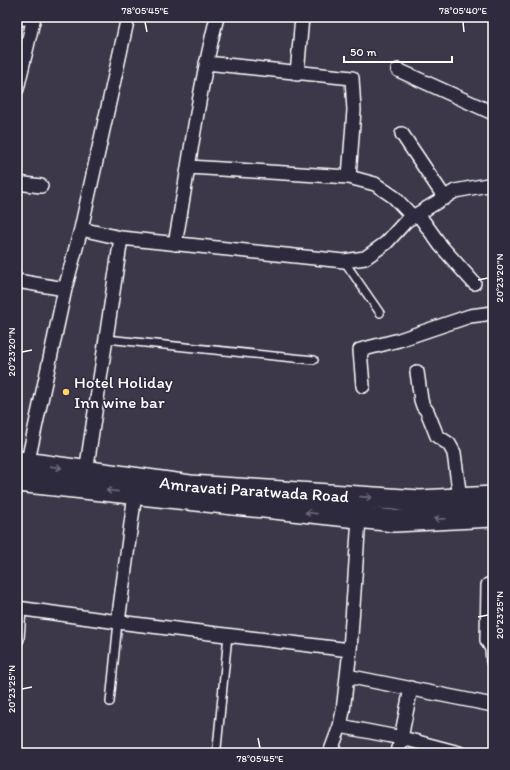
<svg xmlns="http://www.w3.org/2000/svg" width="510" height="770" font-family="Itim,sans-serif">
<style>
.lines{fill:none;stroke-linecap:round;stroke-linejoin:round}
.lane-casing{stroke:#fff;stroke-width:10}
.street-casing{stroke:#fff;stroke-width:16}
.primary-casing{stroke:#fff;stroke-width:24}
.lane{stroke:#2f2a3d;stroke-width:7}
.street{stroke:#2f2a3d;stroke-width:13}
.primary{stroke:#2f2a3d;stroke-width:21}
.oneway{stroke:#6d6a77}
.ticks{fill:none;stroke:#fff;stroke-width:1.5}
.poi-dot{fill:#ffd166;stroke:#2f2a3d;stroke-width:1.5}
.labels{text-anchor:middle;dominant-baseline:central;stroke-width:3;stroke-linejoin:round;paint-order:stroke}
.poi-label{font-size:17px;fill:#fff;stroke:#2f2a3d;text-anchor:start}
.street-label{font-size:17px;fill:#fff;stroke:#2f2a3d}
.neatline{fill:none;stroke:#fff;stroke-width:1.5}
.ticks-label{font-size:10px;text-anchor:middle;fill:#fff}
</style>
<rect width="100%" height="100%" fill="#3c3749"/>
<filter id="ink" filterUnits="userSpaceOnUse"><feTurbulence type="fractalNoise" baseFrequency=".025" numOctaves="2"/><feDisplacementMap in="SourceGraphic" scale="8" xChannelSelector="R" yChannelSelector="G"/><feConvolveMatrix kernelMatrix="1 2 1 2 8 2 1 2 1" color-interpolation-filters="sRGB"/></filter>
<g filter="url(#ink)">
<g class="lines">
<defs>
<path id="lane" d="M344,261L380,313
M106,339L314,360
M110,702L118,622
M217,748L228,635"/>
<path id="street" d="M17,19L32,17
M206,63L352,78L354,110L349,177
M398,70L493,113
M297,74L302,17
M17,89L34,17
M402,134L445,198
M189,167L349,177L375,184L394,197L413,217
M17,183L41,186
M418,214L441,246L474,283
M81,229L121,238L344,261L365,258L386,243L406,221L455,191L493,184
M175,244C189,168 198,92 217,17
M17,281L65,289
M417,372L421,400L423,406L427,411L437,436L449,444L454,453L461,506
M363,386L360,350L399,340L470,316L493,313
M26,470L65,289L81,229L128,17
M85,479L121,238
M136,486L118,622L350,650
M488,585L487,640L492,649L493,661
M17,608L118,622
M17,639L19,608
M347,676L493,705
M340,726L402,738L459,753
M330,753L340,726L343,711L350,650L359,518
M398,753L411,688"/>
<g id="primary">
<path id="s1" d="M17,462L190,486L420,501L493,497"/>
<path d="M17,481L395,521L493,516"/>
</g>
</defs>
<use href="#lane" class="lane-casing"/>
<use href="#street" class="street-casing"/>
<use href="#primary" class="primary-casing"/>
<use href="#lane" class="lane"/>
<use href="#street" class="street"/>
<use href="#primary" class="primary"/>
</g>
<defs><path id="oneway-shaft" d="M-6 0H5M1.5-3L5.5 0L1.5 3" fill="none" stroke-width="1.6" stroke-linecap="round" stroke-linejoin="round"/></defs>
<g class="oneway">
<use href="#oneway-shaft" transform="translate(56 467) rotate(8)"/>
<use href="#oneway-shaft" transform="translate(112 491) rotate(-174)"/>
<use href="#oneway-shaft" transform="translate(366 497) rotate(4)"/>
<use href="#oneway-shaft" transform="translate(311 513) rotate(-174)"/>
<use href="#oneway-shaft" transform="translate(440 519) rotate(178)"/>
</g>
</g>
<path class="ticks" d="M145,22L147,32M463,22L464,32M478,280L488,278M22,352L32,350M478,617L488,615M22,689L32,687M258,738L260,748"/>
<circle class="poi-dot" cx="66" cy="392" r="4"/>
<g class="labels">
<g class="poi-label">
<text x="74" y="382">Hotel Holiday<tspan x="74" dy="20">Inn wine bar</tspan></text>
</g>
<g class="street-label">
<text stroke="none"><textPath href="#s1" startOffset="239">Amravati Paratwada Road</textPath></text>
</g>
</g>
<rect width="510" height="770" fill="none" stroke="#2f2a3d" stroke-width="44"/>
<path d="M344 56v6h108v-6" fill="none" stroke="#ffffff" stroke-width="2"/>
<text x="350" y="56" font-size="12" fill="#ffffff" stroke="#2f2a3d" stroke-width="3" paint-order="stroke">50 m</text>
<rect x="22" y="22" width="466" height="726" class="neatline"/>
<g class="ticks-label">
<text x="145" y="14">78°05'45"E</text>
<text x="463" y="14">78°05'40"E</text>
<text transform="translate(499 278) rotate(-90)" y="4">20°23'20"N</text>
<text transform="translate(11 352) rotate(-90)" y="4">20°23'20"N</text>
<text transform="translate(499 615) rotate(-90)" y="4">20°23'25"N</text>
<text transform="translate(11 689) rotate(-90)" y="4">20°23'25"N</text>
<text x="260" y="762">78°05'45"E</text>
</g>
</svg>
